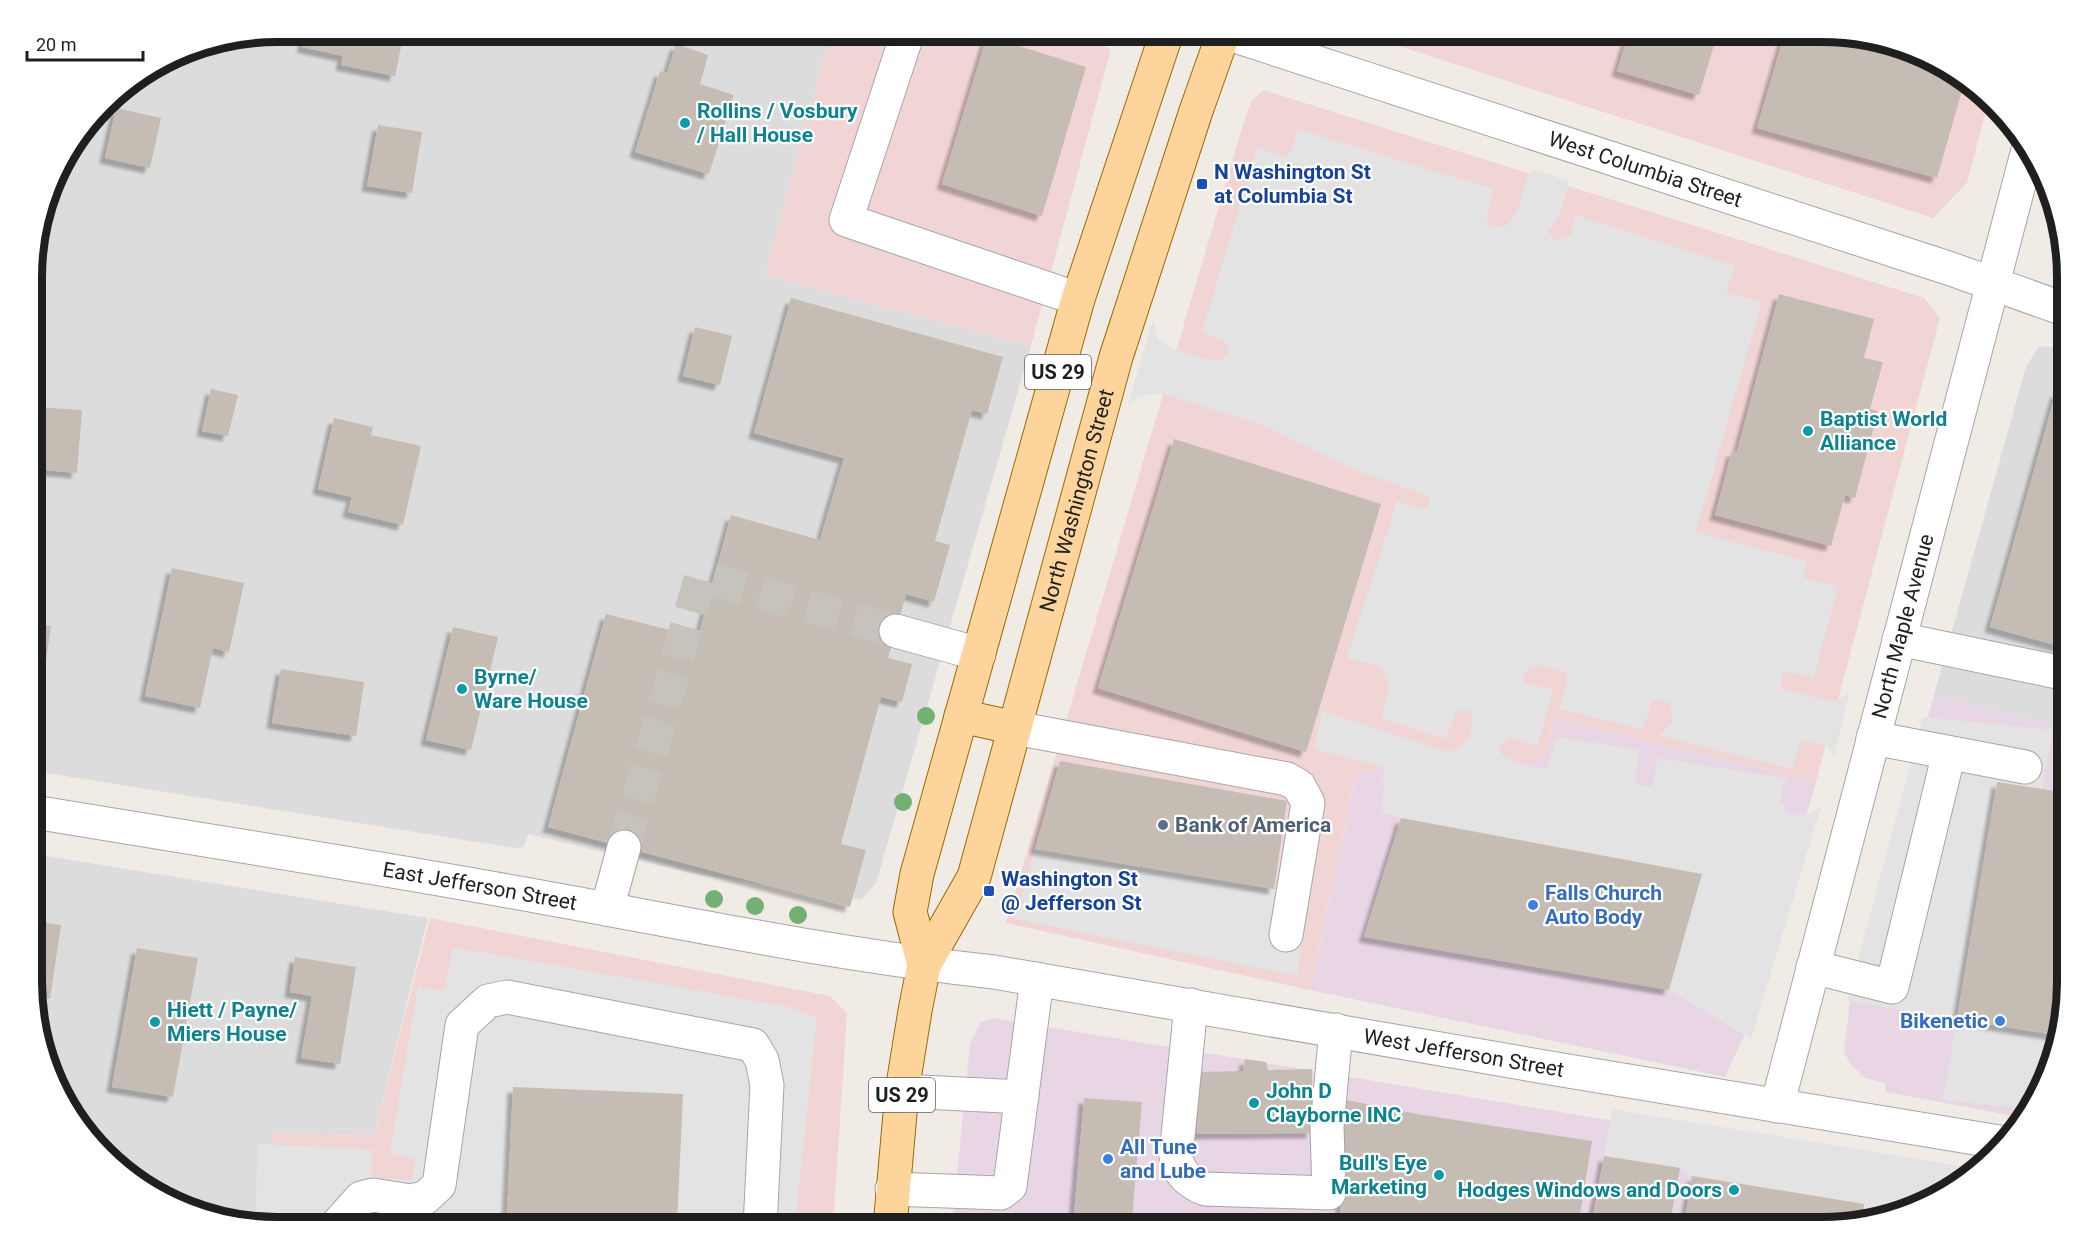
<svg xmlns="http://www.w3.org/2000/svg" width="2099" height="1259" font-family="Roboto,sans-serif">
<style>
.residential{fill:#dddcdc}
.commercial{fill:#f1d5d4}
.industrial{fill:#e9d6e5}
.parking{fill:#e3e3e3;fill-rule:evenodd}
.building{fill:#c5bcb4;filter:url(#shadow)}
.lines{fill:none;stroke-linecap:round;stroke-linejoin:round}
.minor-tunnel{stroke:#c6c3bd;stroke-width:33;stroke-dasharray:33 16;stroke-linecap:butt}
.minor-casing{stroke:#a6a6a6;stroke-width:35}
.major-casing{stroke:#996a00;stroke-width:35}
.minor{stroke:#fff;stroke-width:33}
.major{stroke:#fdd59c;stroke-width:33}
.tree{fill:#72b173}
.culture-dot{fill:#0f9aa8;stroke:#fff;stroke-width:2}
.transit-dot{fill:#1a4fb4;stroke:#fff;stroke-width:2}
.service-dot{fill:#5c6f8a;stroke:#fff;stroke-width:2}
.shop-dot{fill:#3f7fe0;stroke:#fff;stroke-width:2}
.labels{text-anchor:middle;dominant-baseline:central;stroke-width:4.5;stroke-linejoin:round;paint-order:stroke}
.shield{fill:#fff;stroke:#626262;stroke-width:1.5}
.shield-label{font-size:20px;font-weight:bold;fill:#1f1f1f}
.culture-label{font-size:21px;font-weight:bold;fill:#0d838f;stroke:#fff;text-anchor:start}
.street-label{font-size:21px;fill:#1f1f1f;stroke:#fff}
.transit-label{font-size:21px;font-weight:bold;fill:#164399;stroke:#fff;text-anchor:start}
.service-label{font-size:21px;font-weight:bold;fill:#4e5e75;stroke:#fff;text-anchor:start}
.shop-label{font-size:21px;font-weight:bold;fill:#366cbe;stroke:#fff;text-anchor:start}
.rim{fill:none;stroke:#1f1f1f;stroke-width:8}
</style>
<defs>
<filter id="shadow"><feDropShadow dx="-5.5" dy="5.5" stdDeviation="1.5" flood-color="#0004"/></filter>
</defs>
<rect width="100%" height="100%" fill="#f0ece5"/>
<path class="residential" d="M277,32H831L765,275L1031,346L876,883L861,900L690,873L528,834L524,847L515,848L34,771V245L57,168L115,93L183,50Z
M2039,346L2067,349V729L1934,695L2026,367Z
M34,854L428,918L374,1135L272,1133L271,1227L213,1219L154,1194L73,1118L34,1014Z"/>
<path class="commercial" d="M831,32H1068L1111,49L1031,346L765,275Z
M1355,32H1822L1886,40L1945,65L1989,99L1967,183L1933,218Z
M1264,90L1924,298L1940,318L1816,782L1556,718L1545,754L1492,791L1450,779L1377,770L1356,775L1310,990L1006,923L1246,115L1253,99Z
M430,918L830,996L847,1013L833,1227H271L272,1133L374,1135Z"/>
<path class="industrial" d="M1934,695L2067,729V998L2034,1105L2024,1118L1886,1092L1885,1083L1865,1078L1851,1065L1844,1052L1850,1000Z
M1556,718L1816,782L1745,1034L1725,1077L1310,990L1356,775L1377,770L1450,779L1492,791L1545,754Z
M994,1018L1965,1179L1945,1194L1838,1227H952L970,1043L981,1022Z"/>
<path class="parking" d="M1297,129L1494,189L1486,218L1492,227L1507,226L1517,211L1528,175L1533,169L1569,181L1561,211L1548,232L1557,241L1571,235L1575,215L1735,266L1726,292L1762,302L1696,532L1807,561L1803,578L1838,586L1814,678L1784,672L1780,689L1834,702L1850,692L1834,757L1827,746L1801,740L1793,769L1659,735L1673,721L1670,703L1653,698L1643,729L1560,709L1568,679L1565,672L1542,665L1530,666L1523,675L1525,683L1554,690L1537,746L1510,737L1499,745L1502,756L1522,765L1546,769L1557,737L1640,750L1635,778L1640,786L1652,787L1658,758L1785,778L1780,802L1791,815H1809L1821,806L1751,1039L1669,990L1701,874L1401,818L1382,812L1384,775L1382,766L1314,749L1322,711L1448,752L1457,749L1465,743L1470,735L1472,718L1470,712L1464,709L1455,713L1446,739L1381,718L1390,686L1380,666L1347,658L1397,501L1422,509L1427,508L1430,504L1428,496L1357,471L1261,424L1160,393L1138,397L1128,405L1153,320L1158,338L1171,349L1215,361L1229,356L1227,343L1202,332L1257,147L1283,157L1290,154Z
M1923,717L2053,730L2042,789L1997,782L1957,1019L2056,1035L2034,1105L2031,1109L1943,1100L1957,1019L1847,1001Z
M1035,849L1309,895L1297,976L1015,919Z
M453,947L789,1007L817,1018L796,1216L771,1215L768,1227H277L256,1225L257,1144L373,1150L371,1174L377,1178L412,1180L415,1158L390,1154L418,986L444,991ZM683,1094L677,1222L507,1215Z
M1612,1109L1978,1169L1945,1194L1862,1220L1864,1204L1692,1176L1680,1168L1604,1156Z"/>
<path class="building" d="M306,32H404L395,76L341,65L343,56L302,47Z
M1629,32H1718L1699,95L1617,71Z
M1785,32H1822L1886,40L1945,65L1965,80L1937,178L1757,128Z
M987,36L1086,67L1042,216L942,184Z
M676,44L708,55L700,84L734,95L709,174L635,152L660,71L667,73Z
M116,108L161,118L150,168L105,158Z
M378,125L422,132L412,193L367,186Z
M1779,294L1874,319L1864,358L1883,362L1870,409L1878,411L1855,498L1845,495L1831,546L1715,515L1732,451L1737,452Z
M791,298L1003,357L987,414L972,410L935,541L950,545L934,602L906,594L896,631L888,658L912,664L902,702L881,697L841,844L866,850L850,907L548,827L606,614L698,637L731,515L820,540L844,458L754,433Z
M695,327L732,336L720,385L683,376Z
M211,389L238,395L228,436L202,431Z
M2056,392L2067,395L2066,648L1990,627Z
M34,407L82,410L77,473L34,469Z
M334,418L373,427L371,435L421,446L403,525L348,512L352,497L318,489Z
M1174,439L1381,504L1306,752L1098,688Z
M172,568L244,583L229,652L213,648L200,708L145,696Z
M34,623L51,626L41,696L34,695Z
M453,627L498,637L471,750L426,740Z
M281,669L364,682L356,736L272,723Z
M1060,761L1287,801L1274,889L1035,849Z
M1997,782L2067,793V998L2056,1035L1957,1019Z
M1401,818L1702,874L1669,990L1364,937Z
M34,921L61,925L50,999L34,996Z
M137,948L198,958L173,1097L112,1087Z
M295,957L356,967L340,1064L301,1058L312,996L290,992Z
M1245,1059L1266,1062L1268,1070L1312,1069V1133L1197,1134L1196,1072L1243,1071Z
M513,1087L683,1094L677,1222L507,1215Z
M1084,1098L1142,1102L1132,1219L1074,1215Z
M1346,1100L1423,1115L1592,1141L1578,1227H1391L1341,1219L1340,1124Z
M1604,1156L1680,1168L1669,1227H1591Z
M1692,1176L1864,1204L1862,1220L1838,1227H1684Z"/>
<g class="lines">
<path class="minor-tunnel" d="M624,847L701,576L896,631"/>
<defs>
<g id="minor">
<path d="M908,32L846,220L1078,299"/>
<path id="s1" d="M1223,32L1948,268L2067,310"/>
<path d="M896,631L979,654"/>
<path d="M1899,639L2067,674"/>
<path d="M1015,728L1287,779L1299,786L1308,803L1286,935"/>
<path d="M1873,738L2025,767"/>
<path id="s2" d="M34,812C203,840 372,866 541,897C691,924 842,956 994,972L1562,1070L2005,1143"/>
<path d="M607,909L624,847"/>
<path d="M1813,967L1892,987L1949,753"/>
<path d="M1191,1005L1176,1156C1178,1173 1190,1183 1205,1189L1329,1193L1327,1127L1336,1030"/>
<path d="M902,1091L1022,1097"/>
<path id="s3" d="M1777,1106L2029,146"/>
<path d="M892,1189L1001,1193L1010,1186L1037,979"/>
<path d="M335,1227L361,1198L373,1195L410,1201L425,1198L439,1185L462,1025L488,1001L507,997L753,1045L762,1060L767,1085L760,1227"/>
</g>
<g id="major">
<path d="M961,716L1015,728"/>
<path d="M924,965L910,912L917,874L1078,299L1167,32"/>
<path id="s4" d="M890,1227L902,1091L915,1011L924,965L974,877L1116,357L1196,111L1224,32"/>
</g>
</defs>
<use href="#minor" class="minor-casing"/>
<use href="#major" class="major-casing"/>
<use href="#minor" class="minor"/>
<use href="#major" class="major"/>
</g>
<g class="tree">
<circle cx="926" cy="716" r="9"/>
<circle cx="903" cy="802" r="9"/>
<circle cx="714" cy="899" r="9"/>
<circle cx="755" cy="906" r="9"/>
<circle cx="798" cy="915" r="9"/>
</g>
<g class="culture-dot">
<circle cx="685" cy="123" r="6"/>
<circle cx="1808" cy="431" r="6"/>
<circle cx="462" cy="689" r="6"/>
<circle cx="155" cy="1022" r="6"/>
<circle cx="1254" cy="1103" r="6"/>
<circle cx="1439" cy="1175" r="6"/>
<circle cx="1734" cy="1190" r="6"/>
</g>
<g class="transit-dot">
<rect x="1196" y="178" width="12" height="12" rx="3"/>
<rect x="983" y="885" width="12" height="12" rx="3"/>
</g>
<circle class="service-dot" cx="1163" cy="825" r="6"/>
<g class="shop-dot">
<circle cx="1533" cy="905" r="6"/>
<circle cx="2000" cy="1021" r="6"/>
<circle cx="1108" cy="1159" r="6"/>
</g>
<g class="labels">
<g class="shield">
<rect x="1025" y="355" width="66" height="34" rx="4.5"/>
<rect x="869" y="1078" width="66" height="34" rx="4.5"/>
</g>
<g class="shield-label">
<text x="1058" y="372">US 29</text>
<text x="902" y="1095">US 29</text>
</g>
<g class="culture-label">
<text x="697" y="111">Rollins / Vosbury<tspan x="697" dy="24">/ Hall House</tspan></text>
<text x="1820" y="419">Baptist World<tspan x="1820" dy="24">Alliance</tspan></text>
<text x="474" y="677">Byrne/<tspan x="474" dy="24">Ware House</tspan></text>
<text x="167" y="1010">Hiett / Payne/<tspan x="167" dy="24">Miers House</tspan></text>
<text x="1266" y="1091">John D<tspan x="1266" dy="24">Clayborne INC</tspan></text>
<text x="1427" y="1163" text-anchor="end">Bull's Eye<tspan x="1427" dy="24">Marketing</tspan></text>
<text x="1722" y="1190" text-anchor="end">Hodges Windows and Doors</text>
</g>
<g class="street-label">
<text stroke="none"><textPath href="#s1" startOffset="444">West Columbia Street</textPath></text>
<text stroke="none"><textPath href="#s4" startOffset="756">North Washington Street</textPath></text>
<text stroke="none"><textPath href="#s3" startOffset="496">North Maple Avenue</textPath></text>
<text stroke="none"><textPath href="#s2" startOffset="452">East Jefferson Street</textPath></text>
<text stroke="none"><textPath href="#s2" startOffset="1450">West Jefferson Street</textPath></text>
</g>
<g class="transit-label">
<text x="1214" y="172">N Washington St<tspan x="1214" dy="24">at Columbia St</tspan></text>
<text x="1001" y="879">Washington St<tspan x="1001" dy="24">@ Jefferson St</tspan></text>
</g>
<g class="service-label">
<text x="1175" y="825">Bank of America</text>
</g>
<g class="shop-label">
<text x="1545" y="893">Falls Church<tspan x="1545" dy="24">Auto Body</tspan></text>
<text x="1988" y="1021" text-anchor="end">Bikenetic</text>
<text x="1120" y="1147">All Tune<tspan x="1120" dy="24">and Lube</tspan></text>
</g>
</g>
<path d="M0 0H2099V1259H0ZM277 42H1822A235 235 0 0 1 2057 277V982A235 235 0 0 1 1822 1217H277A235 235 0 0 1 42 982V277A235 235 0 0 1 277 42Z" fill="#fff" fill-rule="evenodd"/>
<path class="rim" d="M277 42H1822A235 235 0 0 1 2057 277V982A235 235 0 0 1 1822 1217H277A235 235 0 0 1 42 982V277A235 235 0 0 1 277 42Z"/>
<path d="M27 51v9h116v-9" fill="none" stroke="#1f1f1f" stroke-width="3"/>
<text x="36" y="51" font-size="18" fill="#1f1f1f" stroke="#ffffff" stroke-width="4.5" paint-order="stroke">20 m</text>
</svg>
